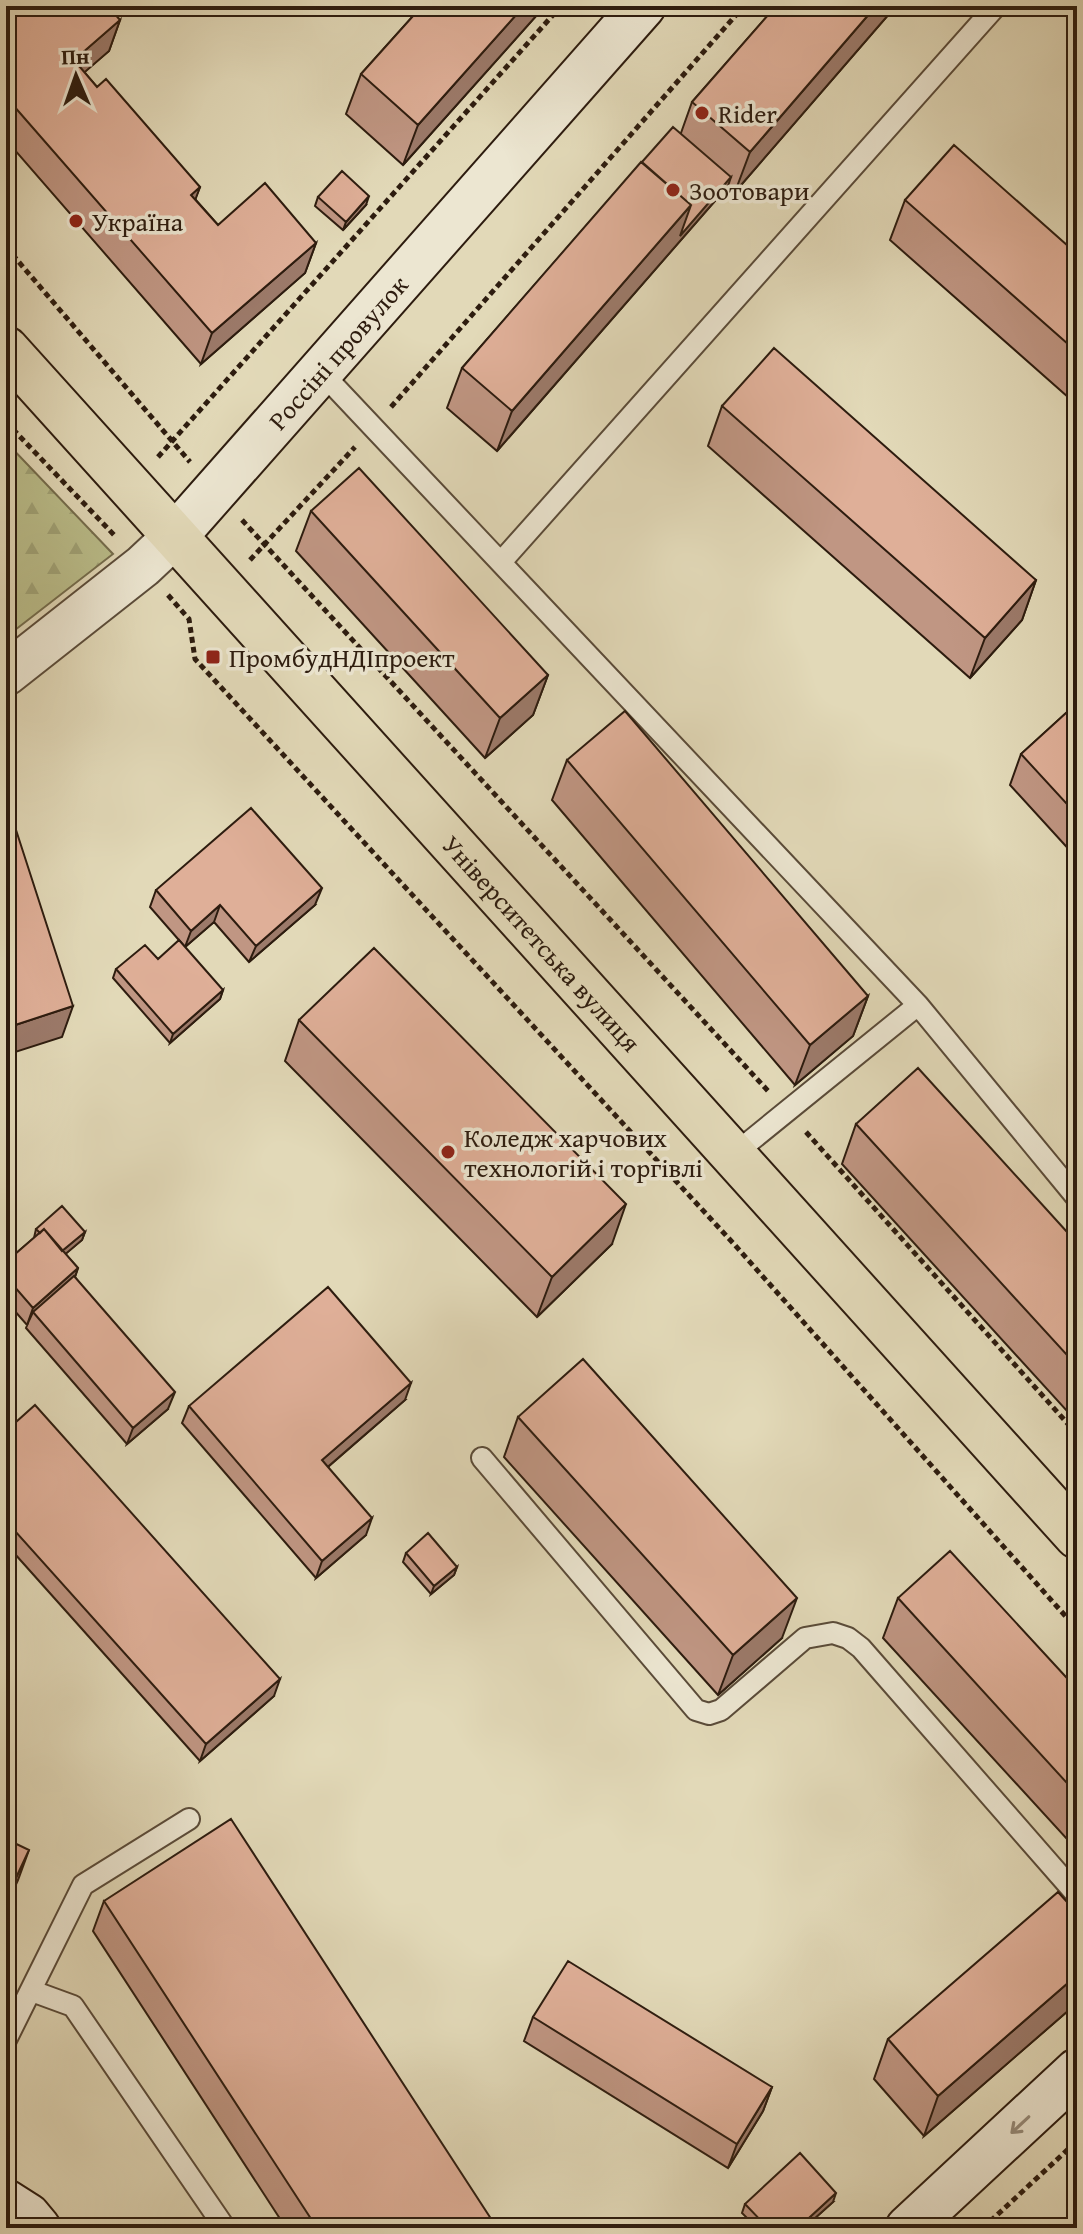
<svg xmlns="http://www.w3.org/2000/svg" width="1083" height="2234" font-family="'Gentium Book Plus',serif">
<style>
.forest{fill:url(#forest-firs);stroke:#746c4c;stroke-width:2}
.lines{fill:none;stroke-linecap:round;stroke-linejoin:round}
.lane-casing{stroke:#5a4b39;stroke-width:24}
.street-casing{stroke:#5a4b39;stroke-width:46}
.secondary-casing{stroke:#2d1c0f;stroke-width:48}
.primary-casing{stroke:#2d1c0f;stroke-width:48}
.path{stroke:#2d1c0f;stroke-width:5;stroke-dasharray:6 4;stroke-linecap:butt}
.lane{stroke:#ece6d1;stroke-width:20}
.street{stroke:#ece6d1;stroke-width:42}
.secondary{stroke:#ece6d1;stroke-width:44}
.primary{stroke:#e2d9b8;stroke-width:44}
.wall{fill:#c09683;stroke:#2d1c0f;stroke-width:2}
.shaded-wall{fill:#9c7a6a;stroke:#2d1c0f;stroke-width:2}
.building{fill:#dfaf98;stroke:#2d1c0f;stroke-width:2}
.oneway{stroke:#968b7a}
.poi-dot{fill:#8f2418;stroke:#ece6d1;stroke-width:3}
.labels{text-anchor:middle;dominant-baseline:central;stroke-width:7;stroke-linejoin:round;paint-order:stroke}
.poi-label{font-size:26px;fill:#2d1c0f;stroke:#ece6d1;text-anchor:start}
.street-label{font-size:26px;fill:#2d1c0f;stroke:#ece6d1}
</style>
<defs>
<pattern id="forest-firs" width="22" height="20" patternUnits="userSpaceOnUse" patternTransform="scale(2)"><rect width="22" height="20" fill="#babd8a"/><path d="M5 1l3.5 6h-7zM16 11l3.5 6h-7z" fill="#a0a276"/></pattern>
</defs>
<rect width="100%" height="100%" fill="#e2d9b8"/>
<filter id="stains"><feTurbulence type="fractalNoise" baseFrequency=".0025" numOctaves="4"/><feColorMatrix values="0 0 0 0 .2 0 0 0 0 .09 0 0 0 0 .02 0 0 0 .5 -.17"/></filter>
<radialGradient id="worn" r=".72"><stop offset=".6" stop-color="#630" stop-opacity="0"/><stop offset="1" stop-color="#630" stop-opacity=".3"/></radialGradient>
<path class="forest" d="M6,442L113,554L6,637Z"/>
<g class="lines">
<defs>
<path id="lane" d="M321,372L918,1005L733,1155
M501,562L996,6
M918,1005L1077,1198
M482,1458L696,1710L709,1714L721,1710L805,1638L833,1633L848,1638L861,1648L1077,1895
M32,1991L73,2006L225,2228
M6,2040L83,1885L189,1819"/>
<path id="street" d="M6,674L143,566L176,535"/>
<g id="secondary">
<path id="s1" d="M176,535L643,6"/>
<path d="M6,2202L28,2216L38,2228"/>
<path d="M908,2228L1077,2071"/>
</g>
<g id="primary">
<path id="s2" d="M6,349L1077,1536"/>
</g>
</defs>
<use href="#lane" class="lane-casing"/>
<use href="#street" class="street-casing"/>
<use href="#secondary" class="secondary-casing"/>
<use href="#primary" class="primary-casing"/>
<path class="path" d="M6,247L190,462
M391,407L744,6
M6,422L116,537
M158,457L561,6
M242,520L769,1092
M250,560L355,447
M168,595L189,619L195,659L733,1243L1077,1629
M806,1132L1077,1434
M983,2228L1077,2141"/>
<use href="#lane" class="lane"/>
<use href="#street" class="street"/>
<use href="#secondary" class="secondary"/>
<use href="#primary" class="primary"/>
</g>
<path class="wall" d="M422,6H545L403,165L346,114L361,74Z
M776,6H896L735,192L728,186L497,451L447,408L462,368L642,162L681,133L692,102Z
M6,8L120,20L109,51L84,72L97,87L200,187L195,199L218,225L316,243L305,273L201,364L6,140Z
M318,197L366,205L343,230L315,206Z
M905,200L1077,254V405L890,240Z
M722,406L1036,580L1022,620L970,678L708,446Z
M311,511L548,675L533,715L485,758L296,551Z
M1077,703V852L1074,855L1010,785L1021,754Z
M567,760L868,996L853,1036L795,1085L552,800Z
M156,890L315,905L249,962L214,922L185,947L150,907Z
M158,959L223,990L220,999L170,1043L113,978L116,969Z
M299,1020L612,1244L537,1317L285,1061Z
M856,1124L1077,1243V1422L842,1164Z
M36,1229L85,1232L82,1240L65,1254L78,1268L75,1277L168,1409L127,1444L26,1328L28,1323L27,1325L6,1301V1262L34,1238Z
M405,1400L328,1467L366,1535L316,1578L182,1423L189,1406Z
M518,1417L782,1638L718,1695L504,1457Z
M6,1431L274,1696L200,1761L6,1544Z
M406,1553L457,1567L454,1575L431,1594L403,1562Z
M898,1598L1077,1689V1850L883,1638Z
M104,1901L497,2228H286L93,1931Z
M1077,1913V2003L924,2136L874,2079L888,2039Z
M533,2017L772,2087L763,2111L728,2168L524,2041Z
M833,2202L804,2228H757L742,2213L745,2204Z"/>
<path class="shaded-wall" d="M524,6H545L403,165L418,125Z
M876,6H896L735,192L750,152Z
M120,20L109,51L63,91L74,60Z
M731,177L728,186L497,451L512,411L691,205Z
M200,187L189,217L191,195Z
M369,196L366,205L343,230L346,222Z
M316,243L305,273L201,364L212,333Z
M1036,580L1022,620L970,678L985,638Z
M548,675L533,715L485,758L500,718Z
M322,888L315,905L249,962L256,946Z
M220,905L214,922L185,947L191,931Z
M223,990L220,999L170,1043L173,1034Z
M868,996L853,1036L795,1085L810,1045Z
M73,1006L62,1037L6,1055V1028Z
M626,1204L612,1244L537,1317L552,1277Z
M85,1232L82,1240L55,1263L58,1254Z
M78,1268L72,1285L33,1312L27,1325L33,1308Z
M411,1383L405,1400L316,1477L322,1460Z
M175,1392L168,1409L127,1444L133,1428Z
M372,1518L366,1535L316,1578L322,1561Z
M457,1567L454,1575L431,1594L434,1586Z
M797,1598L782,1638L718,1695L733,1655Z
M280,1679L274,1696L200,1761L206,1744Z
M29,1850L18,1880L6,1906V1899Z
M1077,1975V2003L924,2136L938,2096Z
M772,2087L763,2111L728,2168L737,2144Z
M836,2193L833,2202L804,2228H798Z"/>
<path class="building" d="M8,6H108L120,20L74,60L97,87L106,79L200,187L191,195L218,225L265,183L316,243L212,333L6,97V8Z
M422,6H524L418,125L361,74Z
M776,6H876L750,152L692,102Z
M673,127L731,177L680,236L691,205L642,162Z
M954,145L1077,254V352L905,200Z
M641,162L691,205L512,411L462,368Z
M342,171L369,196L346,222L318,197Z
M774,348L1036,580L985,638L722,406Z
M359,468L548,675L500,718L311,511Z
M1077,703V815L1021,754Z
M625,711L868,996L810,1045L567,760Z
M6,799L73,1006L6,1028Z
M251,808L322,888L256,946L220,905L191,931L156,890Z
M179,940L223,990L173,1034L116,969L145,945L158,959Z
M374,948L626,1204L552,1277L299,1020Z
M918,1068L1077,1243V1366L856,1124Z
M62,1206L85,1232L62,1251L44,1229L40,1233L36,1229Z
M44,1229L78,1268L33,1308L6,1277V1262Z
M74,1276L175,1392L133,1428L33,1312Z
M328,1287L411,1383L322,1460L372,1518L322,1561L189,1406Z
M583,1359L797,1598L733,1655L518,1417Z
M35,1405L280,1679L206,1744L6,1521V1431Z
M428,1533L457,1567L434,1586L406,1553Z
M950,1551L1077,1689V1794L898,1598Z
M231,1819L497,2228H317L104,1901Z
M6,1839L29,1850L6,1899Z
M1058,1892L1077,1913V1975L938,2096L888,2039Z
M568,1961L772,2087L737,2144L533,2017Z
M800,2153L836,2193L798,2228H768L745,2204Z"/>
<defs><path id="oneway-shaft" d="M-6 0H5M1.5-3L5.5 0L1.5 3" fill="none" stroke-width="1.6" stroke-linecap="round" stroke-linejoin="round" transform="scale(2)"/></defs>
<use class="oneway" href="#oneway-shaft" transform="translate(1020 2125) rotate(137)"/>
<g class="poi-dot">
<circle cx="702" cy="113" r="8"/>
<circle cx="673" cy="190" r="8"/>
<circle cx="76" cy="221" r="8"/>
<rect x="205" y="649" width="16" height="16" rx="4"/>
<circle cx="448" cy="1152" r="8"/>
</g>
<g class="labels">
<g class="poi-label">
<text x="718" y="113">Rider</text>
<text x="689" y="190">Зоотовари</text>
<text x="92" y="221">Україна</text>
<text x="229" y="657">ПромбудНДІпроект</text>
<text x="464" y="1137">Коледж харчових<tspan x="464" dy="30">технологій і торгівлі</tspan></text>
</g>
<g class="street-label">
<text stroke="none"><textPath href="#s1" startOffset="244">Россіні провулок</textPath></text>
<text stroke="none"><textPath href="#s2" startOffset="800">Університетська вулиця</textPath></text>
</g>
</g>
<rect width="1083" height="2234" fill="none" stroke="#e2d9b8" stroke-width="32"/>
<rect x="8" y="8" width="1067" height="2218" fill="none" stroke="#2d1c0f" stroke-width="4"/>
<rect x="16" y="16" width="1051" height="2202" fill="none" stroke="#2d1c0f" stroke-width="2"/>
<g transform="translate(76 76) rotate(358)" stroke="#ece6d1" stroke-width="6" paint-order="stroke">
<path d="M0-6L14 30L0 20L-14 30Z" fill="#2d1c0f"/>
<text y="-12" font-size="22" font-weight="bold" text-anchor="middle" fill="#2d1c0f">Пн</text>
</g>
<rect width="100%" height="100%" filter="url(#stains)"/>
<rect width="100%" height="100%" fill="url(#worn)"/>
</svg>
